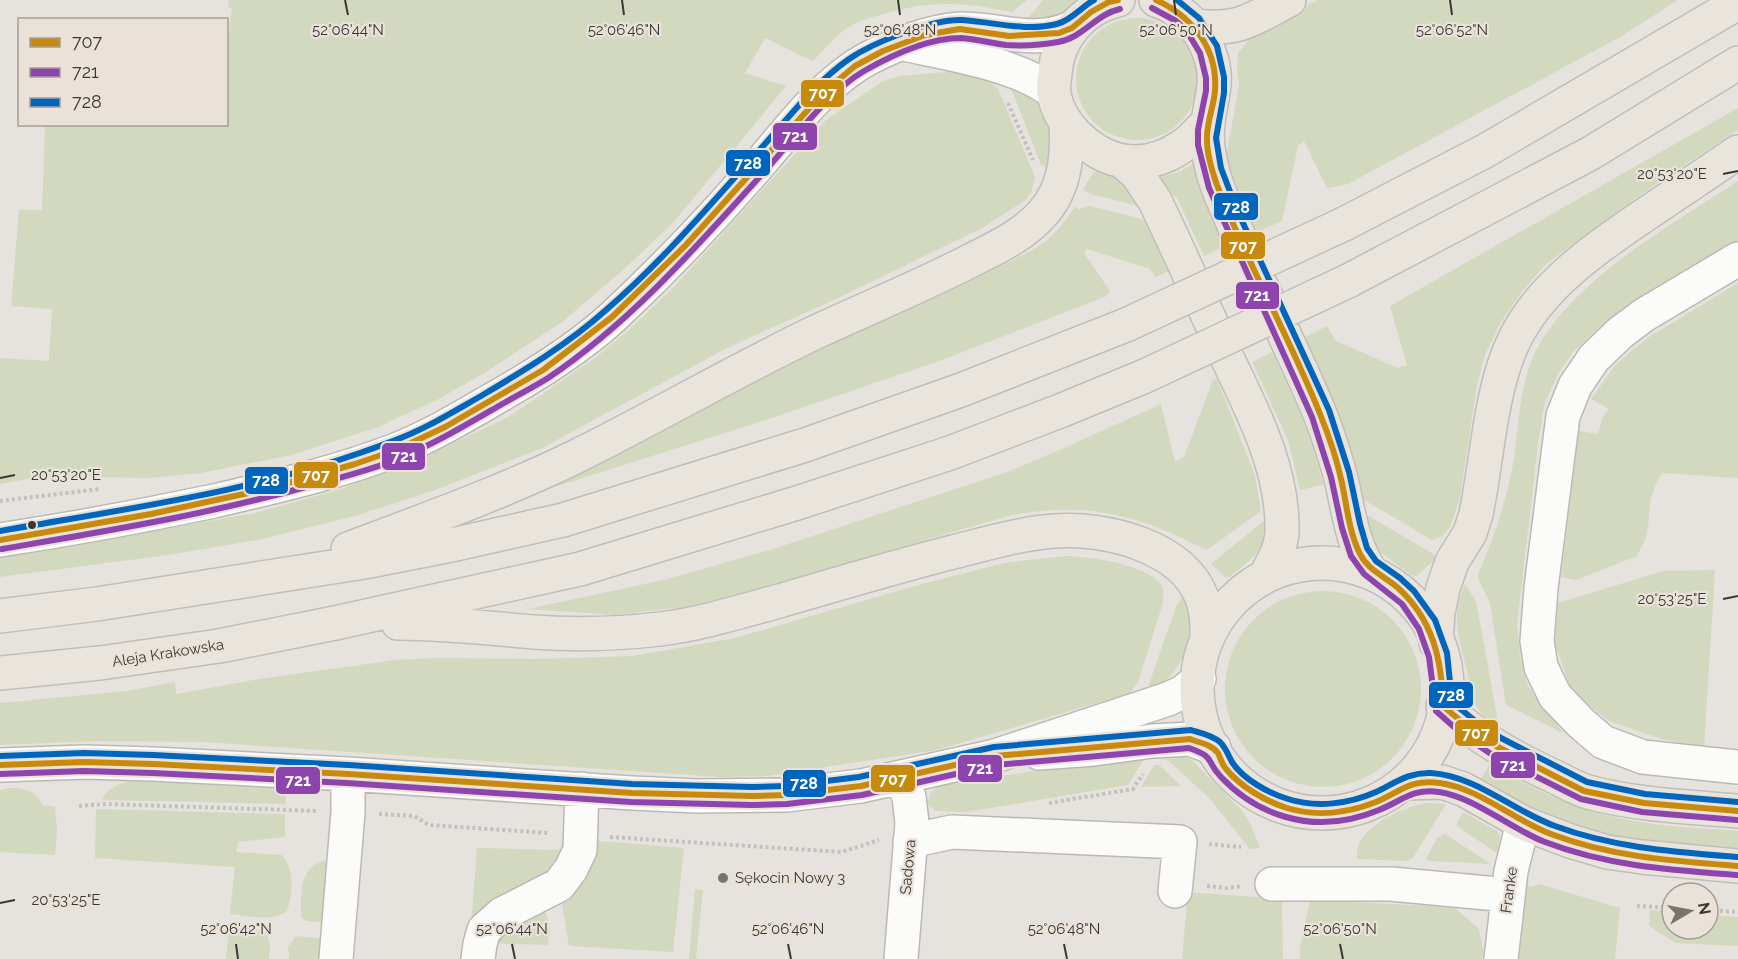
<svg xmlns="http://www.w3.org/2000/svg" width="1738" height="959" font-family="Raleway,sans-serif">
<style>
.green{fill:#d3d9bf}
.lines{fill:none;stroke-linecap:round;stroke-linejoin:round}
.minor-casing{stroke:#bcb9b5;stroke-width:36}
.major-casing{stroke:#c0bebb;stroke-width:36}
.path{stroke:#c3c1bf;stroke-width:4;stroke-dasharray:3 3;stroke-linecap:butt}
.minor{stroke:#fbfbfa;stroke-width:33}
.major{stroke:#e9e5dc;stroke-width:33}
.major-bridge-casing{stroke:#c0bebb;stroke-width:36;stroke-linecap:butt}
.major-bridge{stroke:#e9e5dc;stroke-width:33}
.bus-1-casing{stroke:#eae2d9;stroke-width:10}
.bus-2-casing{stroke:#eae2d9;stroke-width:10}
.bus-3-casing{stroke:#eae2d9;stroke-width:10}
.bus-1{stroke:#c88a0d;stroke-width:6}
.bus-2{stroke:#8e44ad;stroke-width:6}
.bus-3{stroke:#0065bd;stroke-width:6}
.ticks{fill:none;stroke:#3b3834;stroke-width:2}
.bus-dot{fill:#3b3834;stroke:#eae2d9;stroke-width:2}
.poi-dot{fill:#77746f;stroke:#eae2d9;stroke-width:2}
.labels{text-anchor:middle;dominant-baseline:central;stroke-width:4.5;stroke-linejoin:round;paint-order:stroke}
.street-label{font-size:15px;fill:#3b3834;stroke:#eae2d9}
.poi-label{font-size:15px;fill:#3b3834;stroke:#eae2d9;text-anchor:start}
.ticks-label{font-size:15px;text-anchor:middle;fill:#3b3834;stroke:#eae2d9;stroke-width:4.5;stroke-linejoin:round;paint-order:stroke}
.line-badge{stroke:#eae2d9;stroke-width:2}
.badge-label{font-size:16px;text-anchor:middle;font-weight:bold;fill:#fff}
</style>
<rect width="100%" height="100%" fill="#e6e2dd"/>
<path class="green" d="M229,0H1027L1012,12C961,2 931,0 880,15C869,18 855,22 846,29C834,37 823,51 813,61L765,38L745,73L786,86L672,224L622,271L562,322L486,372L437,400L378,427L292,455L201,473L148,478L43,476L0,484V358L49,361L52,309L11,306L19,210H42L45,125L226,124V56L232,8H228Z
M1043,0H1082L1056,18L1024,23Z
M1317,0H1678L1620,37L1348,184L1327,188L1304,141L1298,146L1282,221L1254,233L1228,172L1226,158L1239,85L1237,67L1238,53L1250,38Z
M1076 79a61 61 0 1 1 122 0a61 61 0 1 1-122 0Z
M946,72C964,72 986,75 998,89L1035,177L1031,192L1026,200L982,228L838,298L725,349L542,448L438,489L355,516L258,540L168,555L0,577V553L170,528L255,513L341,489L429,455L510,416L595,358L630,329L674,287L826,120L883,81L899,76Z
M1011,80C1020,86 1032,92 1038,100C1053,118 1050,147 1048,168L1041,165L1011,88Z
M1738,108V130L1657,183L1546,264L1523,290L1501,322L1485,355L1477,385L1460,498L1450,527L1442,537L1432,540L1361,498C1352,442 1328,389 1303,338L1327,326L1336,341L1398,368L1407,365L1390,306Z
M1195,162L1199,189L1226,246L1204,256L1177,198L1169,192L1158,178L1182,171Z
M1099,170L1118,175L1150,209L1094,195L1083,190L1093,173Z
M1738,181V243L1595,331L1573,352L1557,376L1545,402L1539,436L1517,624L1520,656L1528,686L1563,733L1506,705L1490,603L1478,578L1479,572C1495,535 1507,499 1514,459C1518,429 1519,399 1528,370C1555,288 1669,227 1738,181Z
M1089,206L1142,219L1146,222L1169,271L1156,277L1150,269L1087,249L1084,253L1110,291L1107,296L942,360L769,419L545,490L606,461L799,359L939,296L1029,252L1046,241L1061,226L1075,207L1079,209Z
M1738,283V478L1662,473C1647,497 1651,508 1647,534C1645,541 1640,549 1637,556L1576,580L1561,577L1579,431L1598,434L1603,417L1609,409L1591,399L1616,364L1649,337Z
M1272,352C1293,396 1313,438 1323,485L1300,490L1288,440L1252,362Z
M1217,379L1255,475L1261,511L1207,550C1139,515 1089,501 1012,515L719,600L675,608L615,615L528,609L668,579L776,548L1010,471L1073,444L1161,404L1175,462L1184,457L1213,380Z
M1369,516L1433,554L1437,558L1416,576L1411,575L1376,549L1358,517Z
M1265,520L1271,521C1262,552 1254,558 1229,577H1225L1211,564Z
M1065,556C1088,556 1139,564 1157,580C1165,587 1164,597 1162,606L1138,682L1129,694L936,750L767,776L720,777L203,742L100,741L0,745V703L127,691L175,682L176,694L253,680L395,660L439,658L535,659L632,656L735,638L918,585L1004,563Z
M1715,570L1704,747L1662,739L1609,721L1572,692L1555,644L1558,603L1663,571Z
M1465,584L1476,601L1497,716L1493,723C1470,708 1473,694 1467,671C1459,639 1450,616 1465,584Z
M1225 689a98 98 0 1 1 196 0a98 98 0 1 1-196 0Z
M1183,597C1202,627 1182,677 1150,691L1149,684L1177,604Z
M1145,753V758L1128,785L967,812L936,811L928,804C928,795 931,791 939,786Z
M1184,755L1194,762L1242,811L1251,825L1260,848L1250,849L1209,798L1163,756Z
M1154,765H1159L1181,786L1141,787Z
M1489,765C1517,779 1545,795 1576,806C1628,825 1683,827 1738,831V849C1696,845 1647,846 1606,835C1561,824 1520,802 1480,780Z
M144,778L284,787L286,792V804L102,800C110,783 127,782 144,778Z
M9,788C26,788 34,790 43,805L55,807L57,830L55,855L0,852V790Z
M1424,803L1446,804L1413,858L1406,861L1357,859C1354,827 1399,810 1424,803Z
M99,809L285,814V837L238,842L236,852L282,855C295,871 293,892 287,911C272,922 248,916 230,914L235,867L95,858L96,810Z
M1463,812L1497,831L1500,836L1498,854L1457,826V822Z
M1445,834L1491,864L1430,861L1426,859L1437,838Z
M587,840L684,848L673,952L569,946L561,897Z
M477,848L567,850L553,878L470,939Z
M333,859L327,923L307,921L301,917C301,888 299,863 333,859Z
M1539,884L1620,908L1615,959H1517L1524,886L1532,887Z
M695,889L703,890L696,959H689Z
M1188,892L1282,899L1283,959H1182Z
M1310,900L1454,907L1479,929L1483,951L1482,959H1300V947Z
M544,906L550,928L548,945L489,943L506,925Z
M1650,910L1672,912V929H1708V915L1738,917V946L1676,943L1649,926Z
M229,928L258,931L267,935L270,944L269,959H226Z
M296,936L326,939L324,959H289L288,947Z"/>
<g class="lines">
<defs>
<path id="minor" d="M908,45C951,54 1019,65 1053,92
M1738,259L1644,315L1620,333L1594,358L1575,386L1563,416L1541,588L1537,641L1541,667L1555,696L1581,723L1603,742L1643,757L1738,767
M0,540C72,529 143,516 214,501C274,487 336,473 393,451C434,435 471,412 509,390C545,369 585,343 615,315C662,271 707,224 749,176C783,138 814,93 857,65C884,48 931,30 962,29C1002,29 1031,45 1072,28
M1039,753L1094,749L1152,741L1190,739L1214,748
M0,765L84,762L153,764L348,774L632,793L696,796L786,795L861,786L995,756L1168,699L1183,692L1199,679
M910,841L952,832L1180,842L1175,891
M1272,884H1391L1508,895
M336,959L348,812V774
M478,959L480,944L484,930L502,914L559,885L571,869L580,850L582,789
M901,959L912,823L909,797L901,777
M1501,959L1511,871L1523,823"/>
<path id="major" d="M1118,0C1083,8 1057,38 1055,74C1054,80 1053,87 1054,93C1056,110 1068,128 1081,139C1110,166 1147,170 1181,147C1191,141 1199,131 1208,122
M1156,0C1181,8 1201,28 1209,52C1220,81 1211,96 1208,123C1206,139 1208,153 1212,168C1216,189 1228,209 1235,228C1262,292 1296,354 1322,419C1329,438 1336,459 1341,479C1349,511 1351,542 1370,570
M1194,26C1239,31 1251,20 1289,0
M1123,162L1137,174L1155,201C1178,249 1200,298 1222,347C1249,405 1284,466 1282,533C1281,548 1273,562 1266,575
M1344,224L1485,151L1738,3
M1348,281L1591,153L1738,63
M348,549C425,520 501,493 575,457C656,417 734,371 816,332C868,308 921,286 972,260C997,247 1024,235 1043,213C1065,188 1068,156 1066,124
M1197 688a125 125 0 1 1 250 0a125 125 0 1 1-250 0Z
M0,616L97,604L364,562L456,544L563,520L805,445L961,390L1126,325
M398,623C443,623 488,628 533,632C575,635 618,634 660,629C700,624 739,612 779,601C838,584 897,566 957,551C989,543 1022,533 1055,531C1104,527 1183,546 1202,598C1207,611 1207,624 1207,638
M1436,643L1438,613L1443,588L1452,562L1470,533L1476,514C1487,462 1490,393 1512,345C1538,285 1603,243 1655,208C1683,189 1710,171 1738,152
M0,673L100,663L219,646L335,623L580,569L797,503L950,453L1060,411L1145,376
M1443,706C1476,737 1514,758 1555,777C1565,782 1577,789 1588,792C1636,805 1689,807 1738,811
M1407,783L1442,782L1463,789L1523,823L1570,841L1607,852L1642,857L1738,866"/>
</defs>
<use href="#minor" class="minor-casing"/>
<use href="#major" class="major-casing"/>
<path class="path" d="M1008,103L1033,160
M0,501L100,489
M1049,803L1133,789L1143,774
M79,806L105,804L318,811
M379,814L414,816L429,825L549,833
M610,837L842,852L879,840
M1209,844L1241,847
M1207,886L1226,888L1242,886
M1637,906L1672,908
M1708,910L1738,912"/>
<use href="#minor" class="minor"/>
<use href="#major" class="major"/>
<defs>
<path id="major-bridge" d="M1126,325L1344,224
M1145,376L1348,281"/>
</defs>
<use href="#major-bridge" class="major-bridge-casing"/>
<use href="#major-bridge" class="major-bridge"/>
<defs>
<path id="bus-1" d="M1156,0C1192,16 1218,49 1215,90C1214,107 1206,123 1207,140C1207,155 1212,171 1217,185C1247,263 1289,336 1320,414C1329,436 1337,460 1342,483C1347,507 1349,532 1360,554C1368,570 1384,576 1397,587C1433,619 1442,660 1443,706L1469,728L1496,746L1584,791L1644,803L1738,811
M0,540L151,514L267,489L355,464L396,450L445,427L543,370L612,317L685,246L824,92L855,66L883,51L925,35L960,29L1009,36L1059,33L1072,28L1091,12L1109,2L1118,0
M0,765L84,762L153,764L348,774L632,793L752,796L786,795L861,786L995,756L1190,739C1200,743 1211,744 1218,753C1221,759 1222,765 1226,769C1241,787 1265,801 1287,808C1316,817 1348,813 1376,802C1402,791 1409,779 1440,783C1478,788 1514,820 1551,834C1611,857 1674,861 1738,866"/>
<path id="bus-2" d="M1152,8L1176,21L1186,30L1200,53L1206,78V91L1198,130V145L1209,188L1312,417L1331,477L1342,528L1351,556L1364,574L1402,604L1419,629L1429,657L1436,711L1463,735L1491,754L1581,799L1642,812L1737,820
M2,549C106,531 211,514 313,485C342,477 372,470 400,458C434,444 466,425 497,407C514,397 532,388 548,378C631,322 697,246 764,172C792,141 828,92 864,71C892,55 929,38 961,38C976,39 991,43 1006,45C1023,46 1042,45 1058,42C1083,38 1096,14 1120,9
M0,774L84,771L153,773L347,783L631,802L752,805L787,804L862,795L996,765L1189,748C1217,758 1204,759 1221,777C1238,795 1261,810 1286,817C1317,826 1350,822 1379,810C1402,801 1412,788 1439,792C1474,797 1511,829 1545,842C1607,866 1672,870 1737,875"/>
<path id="bus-3" d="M1177,0L1199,18L1217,46L1224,77V93L1216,138L1221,168L1237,210L1329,410L1349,472L1360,524L1367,548L1376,561L1400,578L1414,591L1435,620L1447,653L1452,702L1474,720L1501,738L1587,782L1645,794L1738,802
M0,531C131,508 266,490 390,442C422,431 451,413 481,396C525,370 568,344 606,310C664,260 713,201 764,145C791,115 816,82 849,59C874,42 932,19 962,20C994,22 1025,32 1057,24C1072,20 1081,7 1094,0
M0,756L84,753L153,755L349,765L632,784L752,787L785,786L859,777L994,747L1191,730C1201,733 1212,735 1220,742C1226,748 1228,755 1232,762C1243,779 1268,793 1288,799C1316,808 1349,804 1376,792C1395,783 1409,772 1431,773C1477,776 1513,811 1555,826C1614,848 1676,852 1738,857"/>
</defs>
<use href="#bus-1" class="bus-1-casing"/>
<use href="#bus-2" class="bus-2-casing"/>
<use href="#bus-3" class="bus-3-casing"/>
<use href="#bus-1" class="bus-1"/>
<use href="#bus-2" class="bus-2"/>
<use href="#bus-3" class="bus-3"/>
</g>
<path class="ticks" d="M345,0L348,15M622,0L624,15M898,0L900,15M1174,0L1176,15M1450,0L1452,15M1723,174L1738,171M0,478L15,475M1723,599L1738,596M0,903L15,900M236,944L238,959M512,944L515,959M788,944L791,959M1064,944L1067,959M1340,944L1343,959"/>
<circle class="bus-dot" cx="32" cy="525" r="5"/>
<circle class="poi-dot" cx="723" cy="878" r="6"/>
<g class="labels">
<g class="street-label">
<text transform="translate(168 653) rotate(-9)">Aleja Krakowska</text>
<text transform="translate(908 867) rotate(-85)">Sadowa</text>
<text transform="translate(1509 890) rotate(-82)">Franke</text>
</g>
<g class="poi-label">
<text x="735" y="878">Sękocin Nowy 3</text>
</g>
</g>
<g class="ticks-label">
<text x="348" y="35">52°06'44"N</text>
<text x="624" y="35">52°06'46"N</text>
<text x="900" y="35">52°06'48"N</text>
<text x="1176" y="35">52°06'50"N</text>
<text x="1452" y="35">52°06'52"N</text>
<text x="1672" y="179">20°53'20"E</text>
<text x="66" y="480">20°53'20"E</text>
<text x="1672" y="604">20°53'25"E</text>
<text x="66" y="905">20°53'25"E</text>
<text x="236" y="934">52°06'42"N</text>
<text x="512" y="934">52°06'44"N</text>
<text x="788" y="934">52°06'46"N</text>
<text x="1064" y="934">52°06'48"N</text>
<text x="1340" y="934">52°06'50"N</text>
</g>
<g class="line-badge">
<rect x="800" y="79" width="45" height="29" rx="6" fill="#c88a0d"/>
<rect x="772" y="122" width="46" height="29" rx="6" fill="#8e44ad"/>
<rect x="725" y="149" width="46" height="28" rx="6" fill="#0065bd"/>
<rect x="1213" y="192" width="46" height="29" rx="6" fill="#0065bd"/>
<rect x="1220" y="231" width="46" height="29" rx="6" fill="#c88a0d"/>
<rect x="1235" y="281" width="45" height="29" rx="6" fill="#8e44ad"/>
<rect x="381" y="442" width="45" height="29" rx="6" fill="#8e44ad"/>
<rect x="293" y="461" width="46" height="28" rx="6" fill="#c88a0d"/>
<rect x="244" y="466" width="45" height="29" rx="6" fill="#0065bd"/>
<rect x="1428" y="681" width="46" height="28" rx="6" fill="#0065bd"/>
<rect x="1454" y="719" width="45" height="28" rx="6" fill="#c88a0d"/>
<rect x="1490" y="751" width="46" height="28" rx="6" fill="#8e44ad"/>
<rect x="957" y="754" width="46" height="29" rx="6" fill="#8e44ad"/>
<rect x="870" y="764" width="46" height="29" rx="6" fill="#c88a0d"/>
<rect x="275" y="766" width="46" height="29" rx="6" fill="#8e44ad"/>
<rect x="782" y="769" width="45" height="29" rx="6" fill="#0065bd"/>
</g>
<g class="badge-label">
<text x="823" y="99">707</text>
<text x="795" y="142">721</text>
<text x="748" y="169">728</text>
<text x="1236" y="213">728</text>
<text x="1243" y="252">707</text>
<text x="1257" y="301">721</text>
<text x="404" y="462">721</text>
<text x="316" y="481">707</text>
<text x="266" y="486">728</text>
<text x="1451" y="701">728</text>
<text x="1476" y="739">707</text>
<text x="1513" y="771">721</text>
<text x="980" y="774">721</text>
<text x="893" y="785">707</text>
<text x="298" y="786">721</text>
<text x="804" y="789">728</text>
</g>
<rect x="18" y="18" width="210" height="108" fill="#eae2d9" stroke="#a49e97" stroke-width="1.5"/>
<rect x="30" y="38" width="30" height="9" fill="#c88a0d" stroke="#a49e97" stroke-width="1.5"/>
<text x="72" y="48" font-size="18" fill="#3b3834">707</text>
<rect x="30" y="68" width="30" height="9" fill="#8e44ad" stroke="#a49e97" stroke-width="1.5"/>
<text x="72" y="78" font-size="18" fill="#3b3834">721</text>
<rect x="30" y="98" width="30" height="9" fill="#0065bd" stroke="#a49e97" stroke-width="1.5"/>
<text x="72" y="108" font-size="18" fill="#3b3834">728</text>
<g transform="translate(1690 911) rotate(80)"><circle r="28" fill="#eae2d9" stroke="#a49e97" stroke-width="1.5"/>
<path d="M0-4.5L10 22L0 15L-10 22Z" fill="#77746f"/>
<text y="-9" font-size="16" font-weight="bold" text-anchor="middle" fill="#3b3834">N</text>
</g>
</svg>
